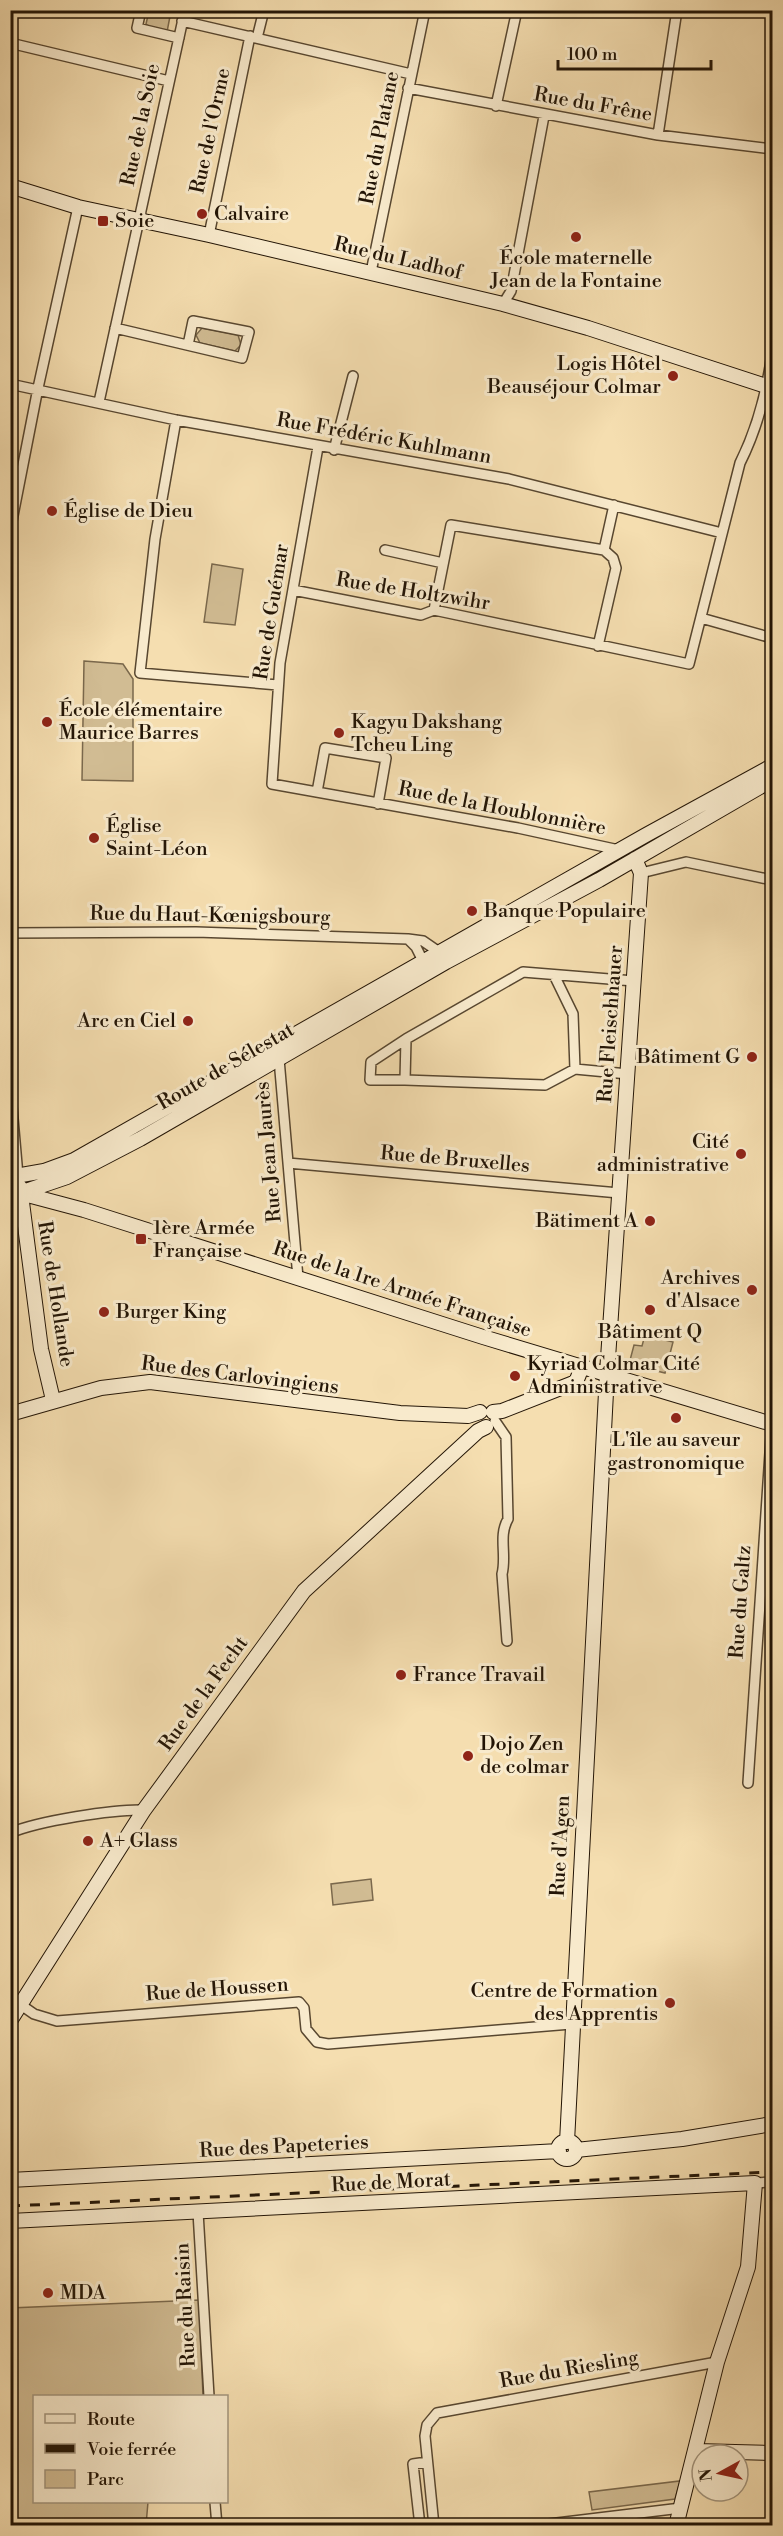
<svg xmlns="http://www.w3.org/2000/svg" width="783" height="2536" font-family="'Libre Bodoni',serif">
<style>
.green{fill:#d1bc93;stroke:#7a684c;stroke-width:1.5}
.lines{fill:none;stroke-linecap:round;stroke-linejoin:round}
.street-casing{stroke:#584730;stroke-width:12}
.secondary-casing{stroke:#231506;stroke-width:16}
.street{stroke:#f8eacc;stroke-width:9}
.secondary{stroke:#f8eacc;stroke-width:14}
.rail{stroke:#231506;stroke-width:3;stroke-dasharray:10 10;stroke-linecap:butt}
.poi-dot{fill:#8f2418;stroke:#f8eacc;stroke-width:2}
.labels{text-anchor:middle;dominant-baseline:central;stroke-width:6;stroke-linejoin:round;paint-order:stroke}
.street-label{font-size:20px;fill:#231506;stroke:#f8eacc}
.poi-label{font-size:20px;fill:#231506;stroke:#f8eacc;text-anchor:start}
</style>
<rect width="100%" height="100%" fill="#f5deb0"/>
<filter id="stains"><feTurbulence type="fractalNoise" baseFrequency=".00333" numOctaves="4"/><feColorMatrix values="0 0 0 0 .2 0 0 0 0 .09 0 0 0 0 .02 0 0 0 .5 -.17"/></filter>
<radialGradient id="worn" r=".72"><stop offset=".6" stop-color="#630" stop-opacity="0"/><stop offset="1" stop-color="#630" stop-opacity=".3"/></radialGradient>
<path class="green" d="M149,11H171L167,32L151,28L146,24Z
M202,328L238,335L241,345L235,351L200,343L196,335Z
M212,564L243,569L235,625L204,622Z
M84,661L123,664L133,679V781L82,780Z
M645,1335L673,1342L665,1373L629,1364L634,1345L642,1346Z
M371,1879L373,1900L333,1905L331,1884Z
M199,2300L203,2396H34V2502H148L146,2525H11L10,2308Z
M680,2481L675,2499L592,2510L589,2492Z"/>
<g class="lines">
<defs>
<path id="street" d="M141,10L137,28L179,38
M182,21L411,74
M257,38L264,10
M10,43L169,81
M408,88L658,135L772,149
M496,106L517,10
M658,135L677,10
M209,235L250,36
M371,272L425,10
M503,304L511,291L544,116
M115,328L242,358L249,332L193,321L188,345
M10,384L176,420L509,479L722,533
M99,402L185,10
M176,420L155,539L140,673L278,685
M318,447L280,663L272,784L518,828L619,850
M334,450L353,376
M10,531L38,388L78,207
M385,550L443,563
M293,590L421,615L434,610L689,664L740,463C757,429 767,391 772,353
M434,610L451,525L604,550
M701,618L772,638
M598,646L616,568L613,558L604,550L614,505
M317,792L325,748L386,758L378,804
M641,873L686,862L772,880
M10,933L196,932L408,939L423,941L439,952
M408,939L416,947L423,961
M554,975L573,1014L575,1069
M279,1059L298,1278
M628,1074L575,1069L545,1085L405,1080L406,1039L523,972L634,981
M405,1080H370L371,1062L406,1039
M10,1084L18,1176
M288,1163L619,1193
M495,1421L506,1437L508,1519C498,1536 507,1555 502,1574L507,1641
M748,1783L772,1423
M10,1833C38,1821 114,1809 144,1810
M21,2005L34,2014L57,2021L299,2002L304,2008L306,2029L317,2042L328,2044L571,2024
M755,2183L772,2182
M198,2212L209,2396
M215,2502L217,2526
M420,2526L413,2464L427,2462
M434,2526L425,2436L427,2425L437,2413L717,2362
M532,2526L681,2508"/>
<path id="secondary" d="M10,186L78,207L209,235L503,304L588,328L772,388
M10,1177L44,1171L74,1160L646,835L772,766
M20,1187L41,1349L53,1400
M10,1193H20L84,1210L483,1337L772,1424
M20,1193L67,1177L140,1139L446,962L599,880L772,780
M493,1412L502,1411L576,1382L582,1367
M10,1414L101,1388L150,1382L400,1413L468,1416L480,1412
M10,2021L144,1810L304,1591L478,1431L486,1427
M558 2150a9 9 0 1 1 18 0a9 9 0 1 1-18 0Z
M567,2142L607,1373L641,873L635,859
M576,2150L682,2139L772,2124
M10,2180L559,2151
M10,2221L755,2183L748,2267L717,2362L676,2526
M697,2451L772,2453"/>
</defs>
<use href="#street" class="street-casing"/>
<use href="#secondary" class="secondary-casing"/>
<use href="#street" class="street"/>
<use href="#secondary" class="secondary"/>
<path class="rail" d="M10,2206L772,2172"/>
</g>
<g class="poi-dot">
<circle cx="202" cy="214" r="6"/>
<rect x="97" y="215" width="12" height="12" rx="3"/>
<circle cx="576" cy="237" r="6"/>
<circle cx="673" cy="376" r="6"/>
<circle cx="52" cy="511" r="6"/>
<circle cx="47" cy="722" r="6"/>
<circle cx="339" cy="733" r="6"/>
<circle cx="94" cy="838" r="6"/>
<circle cx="472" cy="911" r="6"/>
<circle cx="188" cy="1021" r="6"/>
<circle cx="752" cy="1057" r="6"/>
<circle cx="741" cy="1154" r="6"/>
<circle cx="650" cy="1221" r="6"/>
<rect x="135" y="1233" width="12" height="12" rx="3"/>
<circle cx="752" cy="1290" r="6"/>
<circle cx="650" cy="1310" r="6"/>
<circle cx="104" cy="1312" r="6"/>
<circle cx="515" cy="1376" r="6"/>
<circle cx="676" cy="1418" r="6"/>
<circle cx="401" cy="1675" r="6"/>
<circle cx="468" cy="1756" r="6"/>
<circle cx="88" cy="1841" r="6"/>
<circle cx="670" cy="2003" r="6"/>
<circle cx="48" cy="2293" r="6"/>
</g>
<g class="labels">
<g class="street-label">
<text transform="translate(593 105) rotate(10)">Rue du Frêne</text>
<text transform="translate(141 125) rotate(-78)">Rue de la Soie</text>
<text transform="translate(211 131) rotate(-78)">Rue de l'Orme</text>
<text transform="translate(380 138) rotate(-79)">Rue du Platane</text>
<text transform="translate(398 259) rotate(13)">Rue du Ladhof</text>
<text transform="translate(384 439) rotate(10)">Rue Frédéric Kuhlmann</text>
<text transform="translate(413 592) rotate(9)">Rue de Holtzwihr</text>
<text transform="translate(272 612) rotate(-81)">Rue de Guémar</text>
<text transform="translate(502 809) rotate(11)">Rue de la Houblonnière</text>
<text transform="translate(210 916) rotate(1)">Rue du Haut-Kœnigsbourg</text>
<text transform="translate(611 1024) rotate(-86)">Rue Fleischhauer</text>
<text transform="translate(226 1067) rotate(-30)">Route de Sélestat</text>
<text transform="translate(269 1152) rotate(-95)">Rue Jean Jaurès</text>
<text transform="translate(455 1160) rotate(5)">Rue de Bruxelles</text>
<text transform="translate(402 1290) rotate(18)">Rue de la 1re Armée Française</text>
<text transform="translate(55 1294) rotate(81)">Rue de Hollande</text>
<text transform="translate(240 1376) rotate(7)">Rue des Carlovingiens</text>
<text transform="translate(741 1602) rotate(-86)">Rue du Galtz</text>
<text transform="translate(204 1694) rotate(-54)">Rue de la Fecht</text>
<text transform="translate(561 1846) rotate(-87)">Rue d'Agen</text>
<text transform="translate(217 1990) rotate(-4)">Rue de Houssen</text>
<text transform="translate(284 2147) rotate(-3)">Rue des Papeteries</text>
<text transform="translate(391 2183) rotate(-3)">Rue de Morat</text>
<text transform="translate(186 2305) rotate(-93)">Rue du Raisin</text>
<text transform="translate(569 2370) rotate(-10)">Rue du Riesling</text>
</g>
<g class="poi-label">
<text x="214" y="214">Calvaire</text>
<text x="115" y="221">Soie</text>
<text x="576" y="258" text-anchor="middle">École maternelle<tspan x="576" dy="23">Jean de la Fontaine</tspan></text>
<text x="661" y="364" text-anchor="end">Logis Hôtel<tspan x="661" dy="23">Beauséjour Colmar</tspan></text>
<text x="64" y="511">Église de Dieu</text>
<text x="59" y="710">École élémentaire<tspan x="59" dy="23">Maurice Barres</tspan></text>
<text x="351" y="722">Kagyu Dakshang<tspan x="351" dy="23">Tcheu Ling</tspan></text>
<text x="106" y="826">Église<tspan x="106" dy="23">Saint-Léon</tspan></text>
<text x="484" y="911">Banque Populaire</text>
<text x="176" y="1021" text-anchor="end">Arc en Ciel</text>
<text x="740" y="1057" text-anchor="end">Bâtiment G</text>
<text x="729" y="1142" text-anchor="end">Cité<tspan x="729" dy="23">administrative</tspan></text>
<text x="638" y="1221" text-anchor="end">Bätiment A</text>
<text x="153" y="1228">1ère Armée<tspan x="153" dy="23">Française</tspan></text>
<text x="740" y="1278" text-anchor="end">Archives<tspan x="740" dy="23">d'Alsace</tspan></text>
<text x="116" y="1312">Burger King</text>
<text x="650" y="1332" text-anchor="middle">Bâtiment Q</text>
<text x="527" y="1364">Kyriad Colmar Cité<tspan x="527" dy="23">Administrative</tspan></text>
<text x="676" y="1440" text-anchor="middle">L'île au saveur<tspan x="676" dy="23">gastronomique</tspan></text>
<text x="413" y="1675">France Travail</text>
<text x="480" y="1744">Dojo Zen<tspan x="480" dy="23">de colmar</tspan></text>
<text x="100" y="1841">A+ Glass</text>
<text x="658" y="1991" text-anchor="end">Centre de Formation<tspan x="658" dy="23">des Apprentis</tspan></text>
<text x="60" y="2293">MDA</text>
</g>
</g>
<rect width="783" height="2536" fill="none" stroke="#f5deb0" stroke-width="36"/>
<rect x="12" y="12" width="759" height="2512" fill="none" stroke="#231506" stroke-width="3"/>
<rect x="18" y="18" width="747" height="2500" fill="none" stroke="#231506" stroke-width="1.5"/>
<rect x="33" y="2395" width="195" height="108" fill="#f8eacc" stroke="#a3957d" stroke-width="1.5"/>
<rect x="45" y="2414" width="30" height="9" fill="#f8eacc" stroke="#a3957d" stroke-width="1.5"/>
<text x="87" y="2425" font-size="18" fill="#231506">Route</text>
<rect x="45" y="2444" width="30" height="9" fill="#231506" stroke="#a3957d" stroke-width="1.5"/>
<text x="87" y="2455" font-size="18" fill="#231506">Voie ferrée</text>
<rect x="45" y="2470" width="30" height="18" fill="#d1bc93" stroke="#a3957d" stroke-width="1.5"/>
<text x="87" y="2485" font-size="18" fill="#231506">Parc</text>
<g transform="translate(720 2473) rotate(262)"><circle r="28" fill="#f8eacc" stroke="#a3957d" stroke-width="1.5"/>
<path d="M0-4.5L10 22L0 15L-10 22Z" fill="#8f2418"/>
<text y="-9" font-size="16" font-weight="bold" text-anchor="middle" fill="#231506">N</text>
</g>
<path d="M558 60v9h153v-9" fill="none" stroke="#231506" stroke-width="3"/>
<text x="567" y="60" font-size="18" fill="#231506" stroke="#f8eacc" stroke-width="4.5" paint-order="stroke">100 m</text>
<rect width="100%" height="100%" filter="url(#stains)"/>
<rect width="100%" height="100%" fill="url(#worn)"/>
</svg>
